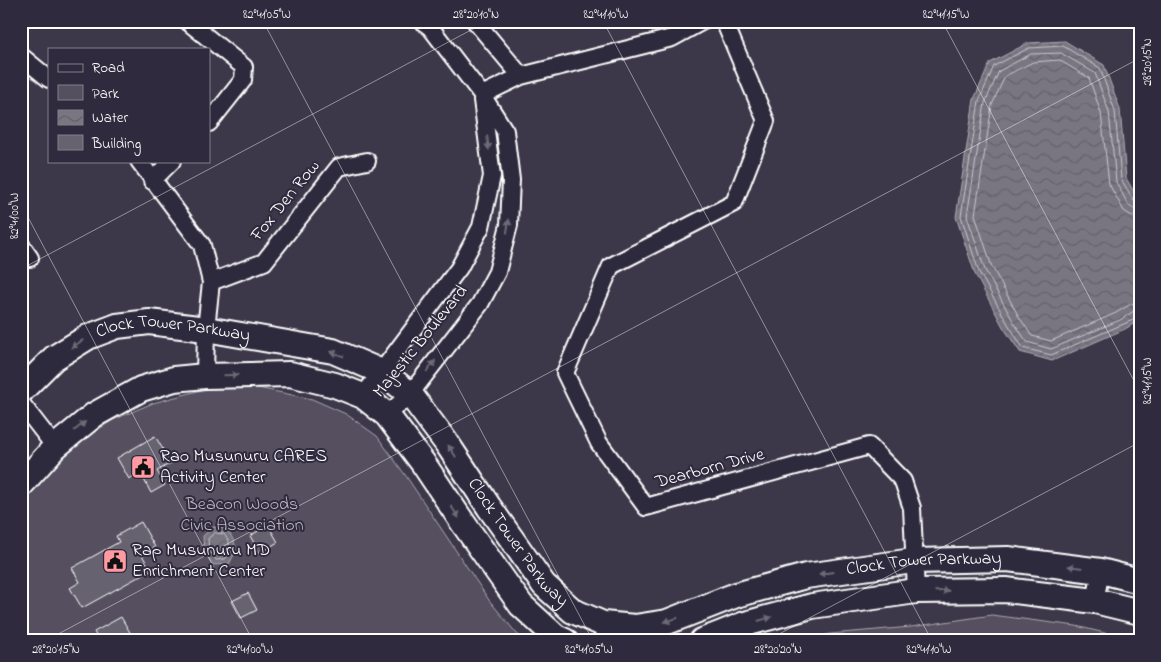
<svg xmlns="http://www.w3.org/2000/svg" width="1161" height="662" font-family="'Indie Flower',sans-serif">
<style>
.green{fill:#555060;stroke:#aaa8b0}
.water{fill:url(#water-waves);stroke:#afadb4}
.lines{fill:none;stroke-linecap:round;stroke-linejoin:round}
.shore{stroke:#c9c8cd;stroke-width:1}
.building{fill:#666270;stroke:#fff}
.street-casing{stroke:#fff;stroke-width:20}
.secondary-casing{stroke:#fff;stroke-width:28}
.street{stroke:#2f2a3d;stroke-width:16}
.secondary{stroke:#2f2a3d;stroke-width:24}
.oneway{fill:#6d6a77}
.ticks{fill:none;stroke:#fff;stroke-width:1;stroke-opacity:0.45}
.labels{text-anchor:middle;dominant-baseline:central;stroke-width:4;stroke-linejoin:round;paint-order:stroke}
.street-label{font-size:18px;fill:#fff;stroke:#2f2a3d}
.poi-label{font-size:18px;fill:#fff;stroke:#2f2a3d;text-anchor:start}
.park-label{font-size:18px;fill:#bbb9bf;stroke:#2f2a3d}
.neatline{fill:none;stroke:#fff;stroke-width:2}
.ticks-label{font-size:12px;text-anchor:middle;fill:#fff}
</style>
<defs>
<pattern id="water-waves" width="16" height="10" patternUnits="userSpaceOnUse" patternTransform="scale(1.25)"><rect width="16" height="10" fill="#797682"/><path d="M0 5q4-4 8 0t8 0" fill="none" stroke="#626167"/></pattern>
</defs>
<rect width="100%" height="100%" fill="#3c3749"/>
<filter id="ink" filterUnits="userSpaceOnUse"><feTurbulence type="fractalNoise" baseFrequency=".02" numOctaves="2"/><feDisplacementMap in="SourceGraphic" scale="10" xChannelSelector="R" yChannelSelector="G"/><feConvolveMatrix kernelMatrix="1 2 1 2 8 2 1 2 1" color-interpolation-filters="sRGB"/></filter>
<g filter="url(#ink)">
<path class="green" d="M258,388L312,399L346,414L377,436L406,476L489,600L517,634L527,641H21V506L33,487L72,446L113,420L153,403L205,389Z
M992,615L1076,626L1138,641H798L830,634L911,627Z"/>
<path class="water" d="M1065,41L1104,65L1120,109L1126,178L1140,202V320L1125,329L1052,361L1020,352L1003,327L975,274L956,217L974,99L990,63L1028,43Z
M213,527L227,529C236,544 239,547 229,564L213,565L204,551L203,536Z"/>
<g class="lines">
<path class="shore" d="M1140,203L1134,201L1121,179L1115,111L1100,68L1063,46L1029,48L994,66L979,101L961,216L979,272L1008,324L1023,348L1051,355L1140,317
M1140,209H1134L1129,206L1116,182L1109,112L1095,73L1061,53L1031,54L999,71L985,103L967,216L985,270L1013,321L1027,342L1051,349L1120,320L1134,311L1140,310
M1140,217L1132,216L1124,211L1109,184L1101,113L1089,78L1059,60L1033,62L1005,76L992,105L975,215L992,267L1019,317L1032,336L1051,341L1116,313L1131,304L1140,303
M215,533L224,534C230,543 233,550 225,559L216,560L209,549L208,539Z"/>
</g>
<path class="building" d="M155,436L171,463L157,471L165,485L151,493L140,472L129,479L117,458Z
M141,522L155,547L142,555L151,570L82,608L70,588L80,582L72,568L119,542L116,536Z
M268,525L278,542L260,553L250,536Z
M248,593L257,610L241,618L232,601Z
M121,617L135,641H99L94,632Z"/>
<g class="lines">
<defs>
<path id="street" d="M187,21L244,67L243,80L209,123
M475,21L521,76
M724,21L766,121L734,203L611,266L565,373L599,443L646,507L869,446L903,481L912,508L916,591
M21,56L49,79
M482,95L521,76L672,38L703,21
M139,161L202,245L211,282L206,329L205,376
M152,181L172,161
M21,245L30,258
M211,282L264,262L339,167L367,161
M363,396L459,268L481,227L492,176L482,100
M21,403L55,447
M387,415L410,394L480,304L497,272L509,225L511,180L505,131L482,95L430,27L422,21
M1095,601L1101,571"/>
<g id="secondary">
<path id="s1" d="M21,391L54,358L88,337L117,326L149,322L206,329L333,351L382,372L410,394L448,445L489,507L544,585L573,611L603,624L635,627L667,622L736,595L806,576L913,561L1008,559L1101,571L1140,581"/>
<path d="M21,485L55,447L94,415L141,389L174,379L205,376L290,374L335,385L363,396L387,415L423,463L463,523L521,605L556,637L565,641"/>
<path d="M702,641L745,624L812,606L916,591L1006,590L1095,601L1140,612"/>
</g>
</defs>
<use href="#street" class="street-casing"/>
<use href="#secondary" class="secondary-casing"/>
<use href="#street" class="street"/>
<use href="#secondary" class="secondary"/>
</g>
<defs><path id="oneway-solid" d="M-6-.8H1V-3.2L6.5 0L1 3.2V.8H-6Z" transform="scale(1.25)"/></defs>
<g class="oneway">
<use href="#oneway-solid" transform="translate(488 143) rotate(83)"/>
<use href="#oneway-solid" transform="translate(508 226) rotate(-81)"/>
<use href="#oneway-solid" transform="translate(77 344) rotate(147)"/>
<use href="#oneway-solid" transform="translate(337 354) rotate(-160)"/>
<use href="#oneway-solid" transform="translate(431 366) rotate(-52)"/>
<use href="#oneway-solid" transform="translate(231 375) rotate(-1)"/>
<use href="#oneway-solid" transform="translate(80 426) rotate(-39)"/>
<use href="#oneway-solid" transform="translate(452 451) rotate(-123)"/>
<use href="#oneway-solid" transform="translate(455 512) rotate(57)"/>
<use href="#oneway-solid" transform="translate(1075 567) rotate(-173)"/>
<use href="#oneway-solid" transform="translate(826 573) rotate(172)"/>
<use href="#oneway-solid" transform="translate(942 591) rotate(-1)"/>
<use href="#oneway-solid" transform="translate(765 619) rotate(-16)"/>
<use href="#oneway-solid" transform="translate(671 620) rotate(162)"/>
</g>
</g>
<path class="ticks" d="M263,21L593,641M603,21L932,641M942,21L1140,392M21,204L253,641M21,269L488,21M45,641L1140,58M766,641L1140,442"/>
<defs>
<symbol id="civic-square" viewBox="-11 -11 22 22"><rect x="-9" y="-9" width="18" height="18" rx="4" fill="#ff9aa2" stroke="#2f2a3d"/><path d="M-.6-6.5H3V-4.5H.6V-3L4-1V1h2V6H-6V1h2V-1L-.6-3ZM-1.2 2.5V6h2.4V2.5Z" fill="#111"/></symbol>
</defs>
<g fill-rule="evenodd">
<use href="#civic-square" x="129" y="453" width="28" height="28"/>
<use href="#civic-square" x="101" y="547" width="28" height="28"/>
</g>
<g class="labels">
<g class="street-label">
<text transform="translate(286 201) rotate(-51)">Fox Den Row</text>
<text stroke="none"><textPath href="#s1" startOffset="174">Clock Tower Parkway</textPath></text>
<text transform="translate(421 342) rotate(-51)">Majestic Boulevard</text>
<text transform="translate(710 469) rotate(-15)">Dearborn Drive</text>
<text stroke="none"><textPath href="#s1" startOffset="609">Clock Tower Parkway</textPath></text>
<text stroke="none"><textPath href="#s1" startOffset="1060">Clock Tower Parkway</textPath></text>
</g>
<g class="poi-label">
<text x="160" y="457">Rao Musunuru CARES<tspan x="160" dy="21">Activity Center</tspan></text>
<text x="132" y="551">Rap Musunuru MD<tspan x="132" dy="21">Enrichment Center</tspan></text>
</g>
<g class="park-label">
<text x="242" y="505">Beacon Woods<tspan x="242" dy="21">Civic Association</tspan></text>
</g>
</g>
<rect width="1161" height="662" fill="none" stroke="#2f2a3d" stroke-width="55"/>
<rect x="48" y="48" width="162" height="115" fill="#2f2a3d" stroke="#827f8b"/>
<rect x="58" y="64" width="25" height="8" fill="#2f2a3d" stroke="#827f8b"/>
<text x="92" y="72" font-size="15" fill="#ffffff">Road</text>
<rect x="58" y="85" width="25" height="15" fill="#555060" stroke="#827f8b"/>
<text x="92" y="98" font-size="15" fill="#ffffff">Park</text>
<rect x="58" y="110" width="25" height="15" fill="url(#water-waves)" stroke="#827f8b"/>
<text x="92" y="122" font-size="15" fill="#ffffff">Water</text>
<rect x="58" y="135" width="25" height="15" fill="#666270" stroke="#827f8b"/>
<text x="92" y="148" font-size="15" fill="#ffffff">Building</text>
<rect x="28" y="28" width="1106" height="606" class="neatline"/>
<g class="ticks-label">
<text x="267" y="18">82°41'05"W</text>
<text x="476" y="18">28°20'10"N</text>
<text x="606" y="18">82°41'10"W</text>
<text x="946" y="18">82°41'15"W</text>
<text transform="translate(1147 62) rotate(-90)" y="4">28°20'15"N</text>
<text transform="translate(14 216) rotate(-90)" y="4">82°41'00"W</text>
<text transform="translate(1147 381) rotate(-90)" y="4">82°41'15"W</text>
<text x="56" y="653">28°20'15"N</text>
<text x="250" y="653">82°41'00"W</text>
<text x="589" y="653">82°41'05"W</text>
<text x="778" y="653">28°20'20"N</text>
<text x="929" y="653">82°41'10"W</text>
</g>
</svg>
